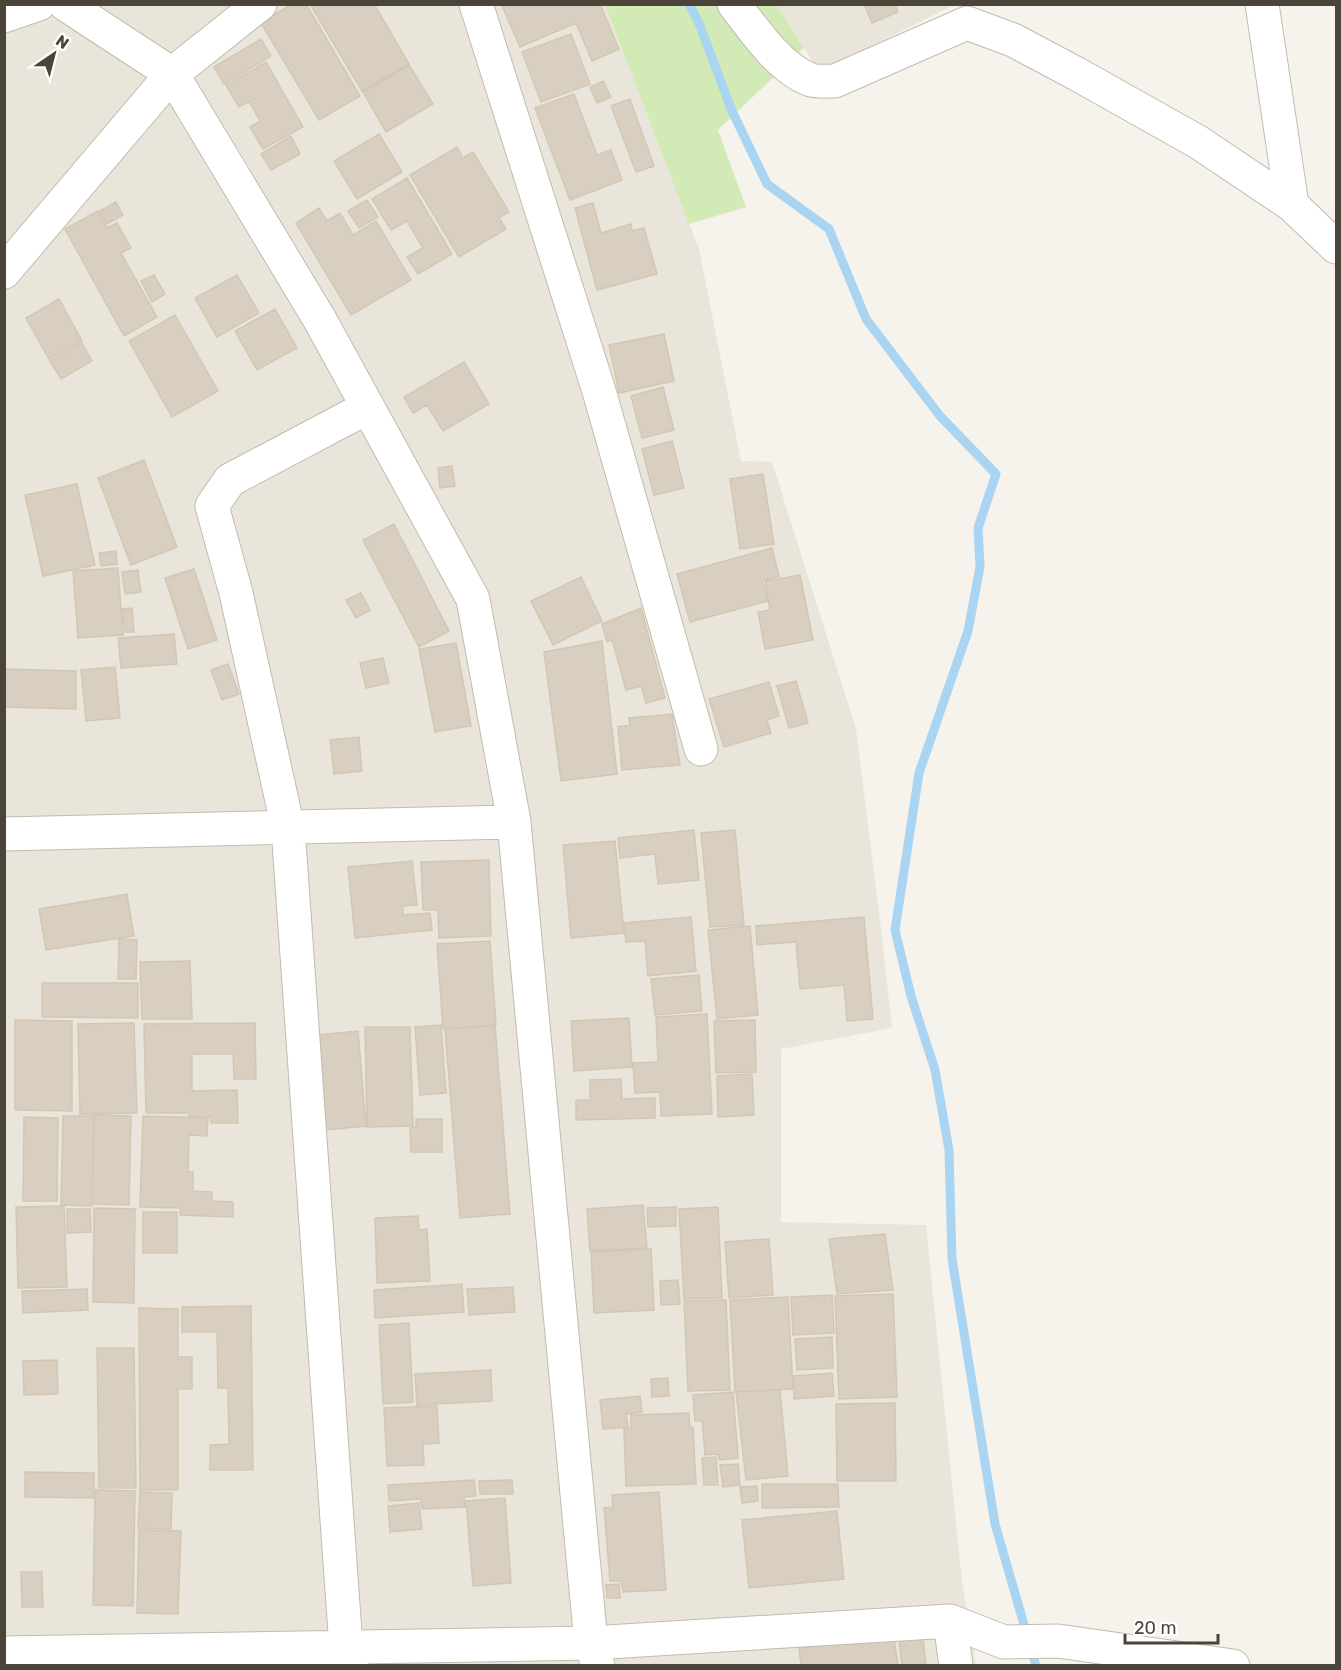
<svg xmlns="http://www.w3.org/2000/svg" width="1341" height="1670" font-family="Rubik,sans-serif">
<style>
.residential{fill:#eae5da}
.green{fill:#d2eab5}
.lines{fill:none;stroke-linecap:round;stroke-linejoin:round}
.stream{stroke:#a9d4f2;stroke-width:9}
.building{fill:#d8cfc1;stroke:#d3c7b4;stroke-width:1.5}
.minor-casing{stroke:#c2bbae;stroke-width:35}
.minor{stroke:#fff;stroke-width:33}
</style>
<rect width="100%" height="100%" fill="#f6f3ec"/>
<path class="residential" d="M5,5H605L699,249L741,461L772,462L856,729L881,929L892,1028L781,1049V1222L926,1225L962,1582L976,1665L5,1666Z
M777,5H954L819,72Z"/>
<path class="green" d="M605,5H777L804,48L718,130L746,207L689,224Z"/>
<g class="lines">
<path class="stream" d="M689,4L699,23L732,111L767,184L829,229L866,319L940,416L996,474L978,528L980,567L968,631L919,773L895,930L911,996L935,1070L949,1150L952,1259L995,1524L1036,1666"/>
</g>
<path class="building" d="M292,4H306L360,96L319,120L261,23Z
M310,4H374L409,64L362,91Z
M506,4H600L619,49L592,61L576,23L520,47L502,6Z
M864,4H895L898,12L872,23Z
M571,34L590,84L541,102L522,52Z
M261,39L271,56L224,84L214,67Z
M266,62L303,127L263,149L250,127L260,121L249,101L239,107L226,85Z
M409,65L433,104L386,132L363,92Z
M603,81L611,97L597,103L590,87Z
M574,94L597,155L611,150L622,180L570,200L535,108Z
M630,99L654,166L636,172L611,106Z
M379,134L402,172L357,199L334,161Z
M291,136L300,154L271,170L261,154Z
M457,147L463,158L473,152L509,212L499,218L506,229L459,257L410,175Z
M407,178L452,254L418,274L407,257L423,248L407,221L391,230L372,199Z
M367,200L378,217L359,228L348,211Z
M116,202L123,215L107,224L100,211Z
M593,203L601,233L631,224L632,231L644,228L657,274L597,290L575,208Z
M319,208L327,221L340,213L353,235L376,221L411,280L351,315L296,223Z
M98,211L107,228L117,223L131,248L121,253L157,317L124,336L65,229Z
M154,275L165,294L152,302L141,281Z
M237,275L259,313L217,337L195,298Z
M59,299L82,341L49,359L26,318Z
M275,309L297,348L257,370L235,331Z
M175,315L218,391L172,417L129,341Z
M664,334L674,381L619,393L609,345Z
M82,343L92,361L61,379L50,361Z
M464,362L489,404L443,431L427,405L413,413L404,397Z
M663,387L674,430L642,438L631,396Z
M672,441L684,488L654,495L642,449Z
M144,460L177,547L131,565L98,478Z
M452,466L455,486L440,488L438,468Z
M763,474L774,544L740,549L730,479Z
M77,484L95,565L43,576L25,495Z
M394,524L449,631L419,647L363,540Z
M772,548L779,576L762,581L768,601L690,622L677,574Z
M116,551L117,564L101,566L99,553Z
M118,568L123,635L78,638L73,571Z
M194,569L217,640L188,649L165,578Z
M138,570L141,592L125,594L122,572Z
M800,575L813,640L765,649L758,612L770,610L765,581Z
M581,577L602,621L553,645L531,601Z
M361,593L370,610L356,618L346,600Z
M132,608L134,632H125L122,609Z
M641,608L665,698L646,703L641,686L626,690L612,639L607,642L602,624Z
M174,634L177,664L121,668L118,638Z
M602,641L617,774L561,781L544,652Z
M456,643L471,726L435,732L419,649Z
M383,658L389,683L366,688L360,663Z
M228,664L239,694L222,700L211,670Z
M115,667L120,718L86,721L81,670Z
M4,669L76,671V709L4,707Z
M796,681L808,723L789,728L777,686Z
M769,682L779,716L767,720L771,733L724,747L709,699Z
M672,714L680,765L622,770L618,727L630,725L629,718Z
M359,737L362,771L334,774L330,740Z
M694,830L699,880L658,884L655,854L620,858L618,838Z
M735,830L744,925L710,927L701,833Z
M615,841L624,933L571,938L563,845Z
M489,860L491,936L439,938L438,910H423L421,862Z
M412,861L417,905L403,906V915L430,913L432,930L355,938L348,867Z
M127,894L134,936L46,950L39,909Z
M691,917L696,971L648,976L645,941L626,942L624,923Z
M864,917L873,1019L847,1021L844,985L800,989L796,942L757,945L756,926Z
M750,926L758,1015L717,1019L708,930Z
M119,939L137,940L136,979H118Z
M490,941L496,1025L443,1029L437,944Z
M190,961L192,1019H142L140,962Z
M699,975L702,1011L655,1015L651,979Z
M42,983H138V1018L42,1017Z
M707,1014L712,1114L661,1116L660,1092L635,1093L633,1063L658,1062L656,1017Z
M629,1018L632,1067L574,1071L571,1021Z
M15,1020L72,1021V1111L15,1110Z
M755,1020L756,1072L716,1073L714,1021Z
M134,1023L137,1113L80,1114L78,1024Z
M255,1023L256,1079H234L233,1054H192V1091L237,1090L238,1123H211V1117H189V1113H146L144,1024Z
M441,1025L446,1093L420,1095L415,1027Z
M495,1026L510,1214L460,1218L445,1029Z
M365,1027H410L413,1126L367,1127Z
M358,1031L366,1126L326,1130L318,1035Z
M752,1074L754,1115L718,1117L717,1076Z
M621,1079L622,1099L655,1098V1118L576,1120V1100H590V1080Z
M94,1115L131,1116L129,1205L92,1204Z
M63,1116H94L92,1206L61,1205Z
M143,1116L208,1118L207,1136L189,1135L188,1172H193V1191L212,1192V1201L233,1202V1217L180,1215V1208L140,1207Z
M24,1117L58,1118L57,1201H23Z
M416,1119H442V1152H411L410,1127H416Z
M643,1205L647,1248L590,1251L587,1209Z
M64,1206L67,1287L18,1288L16,1207Z
M676,1207V1226L648,1227L647,1208Z
M718,1207L722,1298L684,1299L679,1209Z
M94,1208L135,1209L134,1303L93,1302Z
M67,1209H90L91,1232L67,1233Z
M143,1212H177V1253H143Z
M418,1216L419,1230L427,1229L430,1281L377,1283L375,1218Z
M885,1234L893,1290L837,1294L829,1239Z
M769,1239L773,1295L729,1298L725,1242Z
M651,1249L654,1310L594,1313L591,1252Z
M678,1280L680,1304L661,1305L660,1281Z
M462,1284L464,1312L375,1318L374,1290Z
M513,1287L515,1312L469,1315L467,1289Z
M87,1289L88,1310L23,1313L22,1291Z
M893,1294L897,1397L839,1399L835,1296Z
M832,1295L834,1333L793,1335L791,1297Z
M788,1297L793,1389L735,1392L730,1300Z
M726,1300L730,1390L688,1391L684,1301Z
M251,1306L253,1470H210V1445L229,1444L228,1388H218L217,1332H182V1307Z
M139,1308L178,1309V1357H192V1389H178V1490H140Z
M409,1323L413,1402L383,1404L379,1325Z
M832,1337L833,1368L797,1370L795,1339Z
M97,1348H134L136,1488H99Z
M57,1360L58,1394L24,1395L23,1361Z
M491,1370L492,1401L417,1405L415,1374Z
M832,1373L834,1396L794,1399L793,1376Z
M668,1378L669,1396L652,1397L651,1379Z
M780,1390L788,1476L746,1480L736,1392Z
M733,1392L738,1458L719,1460L718,1454L705,1455L702,1421H695L693,1395Z
M640,1396L642,1412L626,1414L628,1427L603,1429L600,1400Z
M895,1403L896,1481H837L836,1404Z
M437,1406L439,1443L423,1444L424,1465L387,1466L384,1408Z
M689,1413L690,1428L693,1427L696,1484L626,1486L624,1429H631V1415Z
M716,1457L718,1485H704L702,1458Z
M738,1464L740,1485L723,1487L720,1465Z
M25,1472L94,1473V1498L25,1497Z
M474,1480L476,1496L464,1497L465,1507L422,1509L421,1499L389,1501L388,1485Z
M512,1480L513,1494H480L479,1481Z
M762,1484H838L839,1507L762,1508Z
M757,1486L758,1501L742,1503L740,1487Z
M95,1490L135,1491L133,1606L93,1605Z
M140,1492L172,1493L171,1529L138,1528Z
M659,1492L666,1590L623,1592L621,1581H610L604,1508L613,1507L612,1495Z
M505,1498L511,1583L473,1586L466,1501Z
M419,1503L422,1529L390,1532L388,1506Z
M837,1511L844,1579L749,1588L742,1520Z
M139,1530L181,1531L178,1614L137,1613Z
M21,1572H42L43,1607H22Z
M619,1584L620,1598H607L606,1585Z
M894,1637L898,1666H801L799,1648Z
M923,1638L926,1664L902,1666L899,1641Z"/>
<g class="lines">
<defs>
<path id="minor" d="M65,4L172,74L320,320L473,599L514,822L591,1643L598,1666
M476,4L599,391L701,749
M734,4C754,30 780,69 811,80C818,82 827,81 835,81L967,23L1013,40L1077,74L1198,142L1292,205L1336,247
M1262,4L1292,205
M4,16L39,4
M4,272L172,74L260,4
M4,834L514,822
M950,1621L956,1666
M4,1653L591,1643L950,1621L1004,1642L1058,1641L1233,1666
M352,1666L346,1647L288,828L236,593L212,506L230,480L368,407"/>
</defs>
<use href="#minor" class="minor-casing"/>
<use href="#minor" class="minor"/>
</g>
<rect width="1341" height="1670" fill="none" stroke="#4b4439" stroke-width="12"/>
<g transform="translate(54 54) rotate(35)" stroke="#ffffff" stroke-width="4.5" paint-order="stroke">
<path d="M0-4.5L10 22L0 15L-10 22Z" fill="#4b4439"/>
<text y="-9" font-size="16" font-weight="bold" text-anchor="middle" fill="#4b4439">N</text>
</g>
<path d="M1125 1634v9h93v-9" fill="none" stroke="#4b4439" stroke-width="3"/>
<text x="1134" y="1634" font-size="18" fill="#4b4439" stroke="#ffffff" stroke-width="4.5" paint-order="stroke">20 m</text>
</svg>
